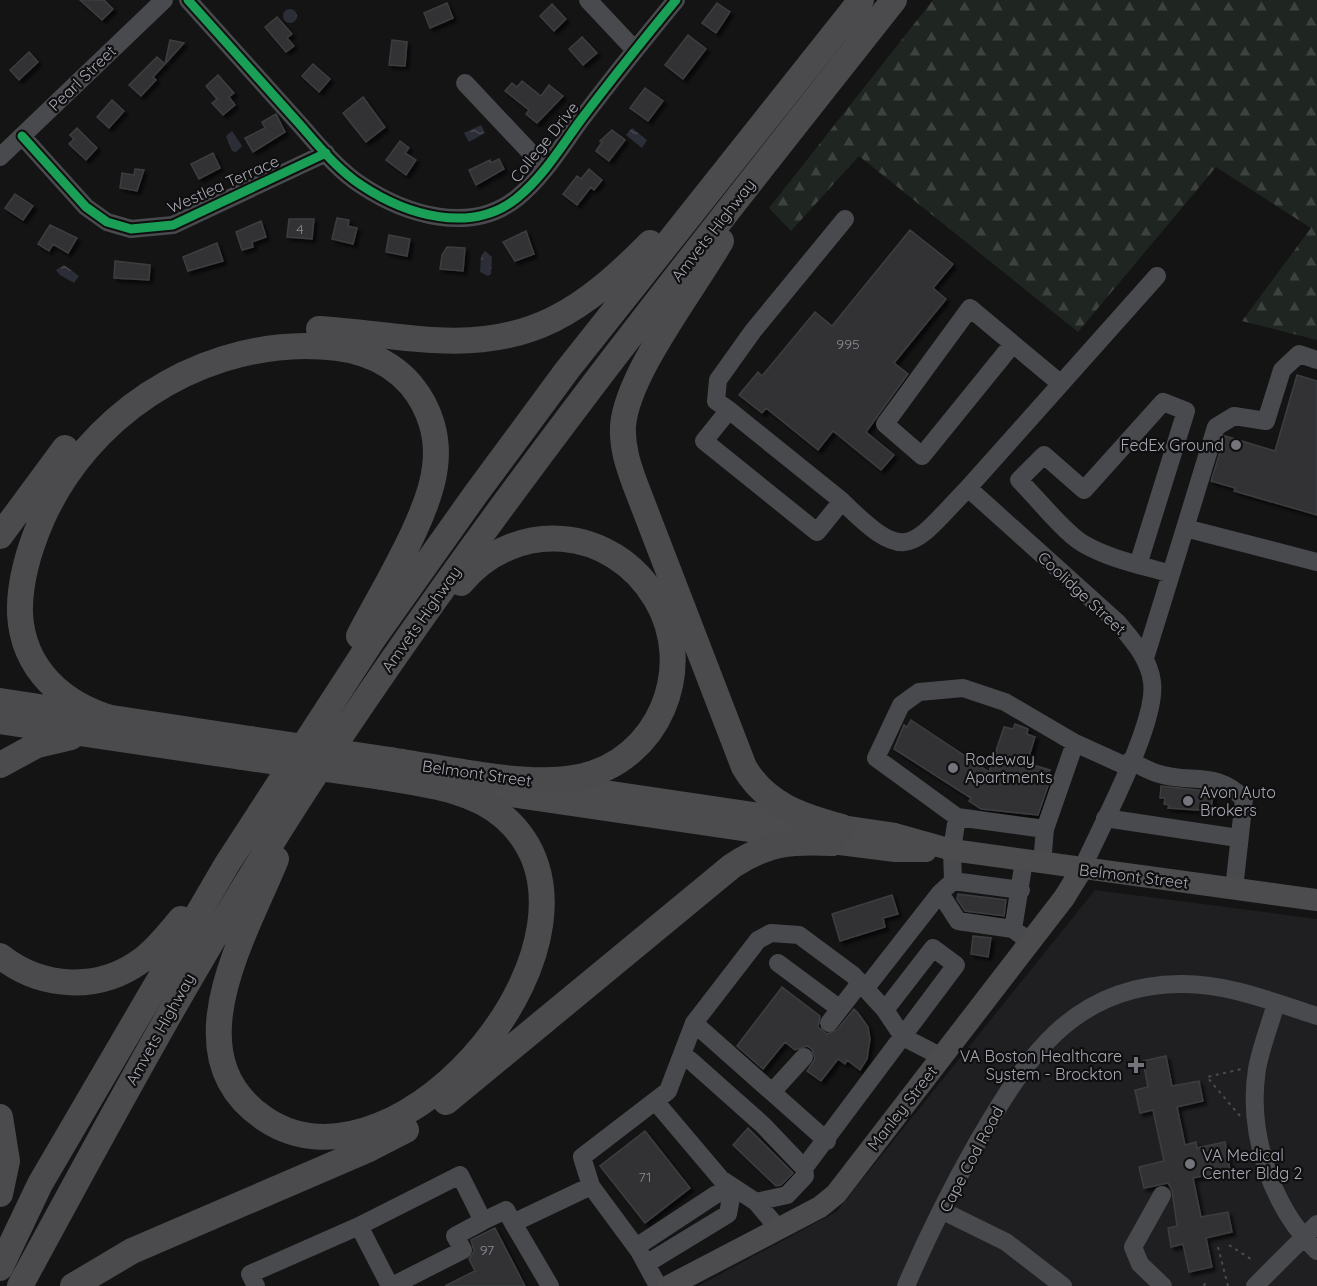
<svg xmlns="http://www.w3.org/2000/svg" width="1317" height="1286" font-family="Quicksand,sans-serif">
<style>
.built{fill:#1f1e20}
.forest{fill:url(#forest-firs)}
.water{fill:url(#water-ripples)}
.building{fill:#323234;stroke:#3d3e41;stroke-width:1.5;filter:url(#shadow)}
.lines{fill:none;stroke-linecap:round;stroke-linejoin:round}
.path{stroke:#4b4b4e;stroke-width:2;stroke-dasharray:3 4.5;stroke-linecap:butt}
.minor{stroke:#494a4d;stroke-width:18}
.major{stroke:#4c4c4f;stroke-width:22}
.highway{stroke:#4b4b4e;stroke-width:26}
.highway-bridge{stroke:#4b4b4e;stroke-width:26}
.cycleway-casing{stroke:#0f0f10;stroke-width:13}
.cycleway{stroke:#1a9f57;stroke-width:9}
.poi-dot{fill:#74747c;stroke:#0f0f10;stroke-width:2}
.labels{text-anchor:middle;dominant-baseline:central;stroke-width:4.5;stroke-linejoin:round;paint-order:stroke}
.number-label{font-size:14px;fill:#8a8a94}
.street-label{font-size:16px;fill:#a7a8b4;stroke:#0f0f10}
.poi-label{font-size:16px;fill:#a7a8b4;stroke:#0f0f10;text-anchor:start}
</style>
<defs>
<pattern id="forest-firs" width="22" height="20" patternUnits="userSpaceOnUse" patternTransform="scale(1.5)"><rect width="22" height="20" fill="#1f2521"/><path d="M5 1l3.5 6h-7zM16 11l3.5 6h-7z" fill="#3d423f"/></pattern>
<pattern id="water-ripples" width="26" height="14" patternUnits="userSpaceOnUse" patternTransform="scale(1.5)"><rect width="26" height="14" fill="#2c2e37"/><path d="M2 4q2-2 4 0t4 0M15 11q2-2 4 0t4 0" fill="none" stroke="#484952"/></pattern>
<filter id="shadow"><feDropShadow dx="3.5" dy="3.5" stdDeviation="1.5" flood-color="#0009"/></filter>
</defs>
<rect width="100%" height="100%" fill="#141415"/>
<path class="built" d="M1095,890L1317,919V1286H698L836,1212Z"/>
<path class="forest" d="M933,0H1317V340L1242,321L1311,228L1216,167L1078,332L859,156L791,231L769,208Z"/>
<path class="water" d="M283 16a7 7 0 1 1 14 0a7 7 0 1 1-14 0Z
M481,125L485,133L469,142L464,133Z
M632,128L647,140L642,148L626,135Z
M232,131L242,146L236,152L232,151L226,136Z
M485,251L492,257L491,274L488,276L480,272L481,256Z
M64,265L79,276L74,283L60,275L56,270Z"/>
<path class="building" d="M80,0H104L113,9L102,20Z
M447,3L453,18L430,28L424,13Z
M717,3L730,12L716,33L702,23Z
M552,4L566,19L554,31L540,16Z
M277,17L292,34L287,38L294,46L286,52L265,27Z
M688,35L706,49L683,79L665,65Z
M582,37L597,53L583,65L569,49Z
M170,40L184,43L165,64Z
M392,40L407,42L405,66L389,65Z
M29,52L38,62L19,80L10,70Z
M157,57L165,64L153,77L156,80L141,96L129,85Z
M313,64L330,79L319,92L302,76Z
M218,75L234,93L229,97L235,105L223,115L212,103L217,99L206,86Z
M522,81L541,96L549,85L563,96L537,123L526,114L529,110L505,91L512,83L517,87Z
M645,88L663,101L648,121L630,108Z
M363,97L385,127L366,142L343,113Z
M112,100L124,111L109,128L97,117Z
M276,114L285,132L253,152L245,138L265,128L262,122Z
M77,128L97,148L86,160L69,144L74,139L70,135Z
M612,130L625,140L609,161L596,151L602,142L600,141Z
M400,141L409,148L405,153L416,160L406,175L386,160Z
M213,153L220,168L199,179L191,164Z
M499,159L504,169L476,185L469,170L490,160L491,163Z
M135,169L144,170L137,191L120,188L122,173L134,175Z
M589,169L602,180L594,190L591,187L577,205L563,194L577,176L581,179Z
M15,194L33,206L23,220L5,208Z
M337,218L349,220L348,226L357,228L353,244L332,239Z
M289,219H314L312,239L287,237Z
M261,221L266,237L252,242L253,247L242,250L236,232Z
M50,225L77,238L68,253L53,244L49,251L38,244Z
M910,230L953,264L933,288L946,299L894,363L908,374L866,432L894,455L881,470L833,431L818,450L766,408L762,413L739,395L758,372L762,376L815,312L832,326Z
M526,231L534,254L515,261L503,242Z
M389,235L410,239L407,256L386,252Z
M217,243L223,261L188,271L183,257Z
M447,247L465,248L463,271L440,269L442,255Z
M115,261L150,265L149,280L114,278Z
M1297,375L1317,381V515L1234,491L1235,488L1211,481L1225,436L1275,451Z
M911,720L989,772L1004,727L1013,729L1015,724L1028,729L1027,734L1035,737L1027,763L1050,770L1047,779L1050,780L1038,815L981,809L969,801L971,798L894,749L904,725L907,727Z
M1161,786L1206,791V794L1213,795L1211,811L1168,808L1169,805L1164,804L1165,798H1160Z
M958,894L1006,900L1004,916L965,911L957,899Z
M892,895L898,914L883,918L885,927L840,941L832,914Z
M973,936L991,938L988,957L971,954Z
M782,987L820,1016L818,1027L827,1034L837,1030L854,1009L858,1013L868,1027L870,1039L867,1059L860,1070L847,1060L845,1064L838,1059L821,1081L807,1071L815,1059L812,1049L807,1046L795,1050L785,1042L763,1069L737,1046Z
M1166,1056L1172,1086L1199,1081L1203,1101L1177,1107L1185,1145L1196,1142L1197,1148L1225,1142L1230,1170L1193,1178L1201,1217L1228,1212L1232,1232L1206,1238L1212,1267L1189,1272L1183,1244L1171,1247L1168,1228L1177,1226L1172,1190L1168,1183L1144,1188L1139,1167L1164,1161L1153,1110L1140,1113L1135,1090L1148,1087L1143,1061Z
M748,1128L793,1173L781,1185L776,1186L733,1145Z
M645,1131L690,1188L645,1223L600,1166Z
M495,1228L525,1286H445L475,1271L469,1259L474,1251L471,1240Z"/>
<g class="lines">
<path class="path" d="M1240,1116L1207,1077L1242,1069
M1229,1245L1254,1261
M1218,1247L1228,1286
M1204,1286L1207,1279"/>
<path class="minor" d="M188,0C223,39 259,79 294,118C315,141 335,168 361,185C406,215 471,235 517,198C543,177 561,147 580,121C611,80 643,40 676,0
M588,0L634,49
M465,83L545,168
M22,136L86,207L107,222L131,229L173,225L326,153
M0,157L164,0
M1012,345L922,456L885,424L970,308L1061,384
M729,410L704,441L817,532L842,501L729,410L716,401L718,380L753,331L845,219
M968,488L1157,276
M842,501C908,567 911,547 968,488L1118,623C1133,641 1149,658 1152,682C1158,722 1100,828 1082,869
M1185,528L1317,562
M1138,565L1186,411L1163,402L1084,490L1044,455L1019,480C1036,497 1063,531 1082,543C1109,559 1141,565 1171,574L1145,658
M1171,574L1216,427L1234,416L1266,421L1282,370L1299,354L1317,360
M1075,743L1128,767
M1130,761C1139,765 1147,770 1156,773C1190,785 1215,769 1244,799L1234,889
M1105,818L1238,838
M1024,861L1013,929L1030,942
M1042,863L1045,829L1075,743L1005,702L963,688L919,692L901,705L876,758L957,817L1045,829
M953,881L1021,890
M940,893L958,921L1013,929
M778,963L840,1009
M865,989L940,893L953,881L952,850L957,817
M1276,1003C1270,1025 1261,1047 1257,1069C1247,1132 1271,1207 1317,1251
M694,1023L827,1141
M829,1023L860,983
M682,1058L690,1060L763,1125L804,1168L805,1176L787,1195L756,1202
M773,1091L804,1057
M655,1101L721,1179L756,1202L778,1228
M804,1168L956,965L933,948L885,1010
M1162,1195L1133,1247L1140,1264L1163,1286
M943,1211L1006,1242L1063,1286
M359,1226L390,1286
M636,1247L715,1195L733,1187
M646,1264L728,1214L733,1187
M256,1286L250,1274L359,1226L460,1175L483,1221L506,1210L513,1223
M392,1286L463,1250L455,1236L483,1221
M550,1286L513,1223L591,1186
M658,1286L639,1251L591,1186L582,1157L668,1091L694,1023L758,940L771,933L799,935L853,975L885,1010L903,1037L942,1057
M906,1286C927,1237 951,1189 977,1143C1025,1060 1072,985 1180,984C1227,983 1273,1002 1317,1016
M1255,1286L1317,1224"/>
<path class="major" d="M556,784L895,834L952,850L1317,900
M463,789L832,843L895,851H926
M669,1286L820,1207L836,1194L1064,898L1082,869"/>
<path class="highway" d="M721,241C693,290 627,374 623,426C622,447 628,465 635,484L744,767C766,805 802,816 842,827
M319,329C357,331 395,338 433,340C531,347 584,310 650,243
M0,536L65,448
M0,701L250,739
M114,719C64,705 23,670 20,614C19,582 29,549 42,519C88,417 192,347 305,346C346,346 383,353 411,385C430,408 439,437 435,467C430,515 382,591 359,636
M0,721L242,757
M390,760C446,768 525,788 579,777C659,761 697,668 656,599C612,525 515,518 461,583
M0,765L37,745L71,737
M276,859C244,938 171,1056 265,1119C401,1210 633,929 504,817C473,789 423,784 382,777
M0,956C42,989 99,992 142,960C157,949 169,933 181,919
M446,1102L732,866C767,843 791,841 832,843
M0,1117L7,1161L0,1194
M0,1268L40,1184L227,864L373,639L475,495L568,369L861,0
M20,1286C117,1107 213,928 326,758C501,494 698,248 894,0
M73,1286L132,1251L369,1149L406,1130"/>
<path class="highway-bridge" d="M250,739L390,760
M242,757L382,777"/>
<defs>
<path id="cycleway" d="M188,0C223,39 259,79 294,118C315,141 335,168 361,185C406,215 471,235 517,198C543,177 561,147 580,121C611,80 643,40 676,0
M22,136L86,207L107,222L131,229L173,225L326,153"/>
</defs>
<use href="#cycleway" class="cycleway-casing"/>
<use href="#cycleway" class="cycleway"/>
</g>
<g class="poi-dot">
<circle cx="1236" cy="445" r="6"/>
<circle cx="953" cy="768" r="6"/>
<circle cx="1188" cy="801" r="6"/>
<path d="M1133 1056h6v6h6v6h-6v6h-6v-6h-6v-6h6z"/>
<circle cx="1190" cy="1164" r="6"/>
</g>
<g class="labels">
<g class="number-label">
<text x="300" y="229">4</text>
<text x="848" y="344">995</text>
<text x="645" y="1177">71</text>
<text x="487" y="1250">97</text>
</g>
<g class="street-label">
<text transform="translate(82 78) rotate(-44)">Pearl Street</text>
<text transform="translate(544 142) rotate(-51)">College Drive</text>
<text transform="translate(223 184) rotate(-24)">Westlea Terrace</text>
<text transform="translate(713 230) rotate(-52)">Amvets Highway</text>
<text transform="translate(1082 593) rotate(43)">Coolidge Street</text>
<text transform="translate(421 619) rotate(-55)">Amvets Highway</text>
<text transform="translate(477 773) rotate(8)">Belmont Street</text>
<text transform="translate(1134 876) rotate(7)">Belmont Street</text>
<text transform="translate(160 1029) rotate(-61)">Amvets Highway</text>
<text transform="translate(902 1108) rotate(-52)">Manley Street</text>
<text transform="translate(971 1159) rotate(-62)">Cape Cod Road</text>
</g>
<g class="poi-label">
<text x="1224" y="445" text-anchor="end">FedEx Ground</text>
<text x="965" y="759">Rodeway<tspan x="965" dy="18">Apartments</tspan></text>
<text x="1200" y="792">Avon Auto<tspan x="1200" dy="18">Brokers</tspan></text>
<text x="1122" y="1056" text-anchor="end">VA Boston Healthcare<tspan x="1122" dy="18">System - Brockton</tspan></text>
<text x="1202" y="1155">VA Medical<tspan x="1202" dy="18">Center Bldg 2</tspan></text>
</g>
</g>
</svg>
